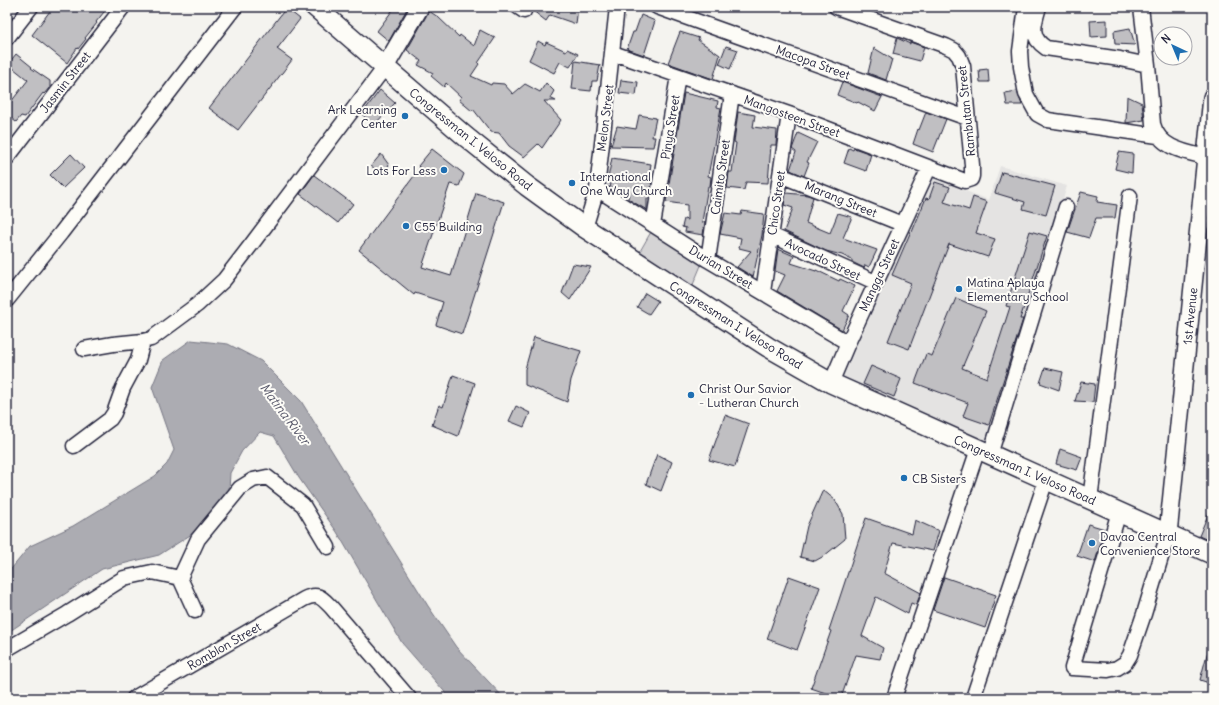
<svg xmlns="http://www.w3.org/2000/svg" width="1219" height="705" font-family="Delius,sans-serif">
<style>
.built{fill:#e4e3e2}
.green{fill:#d5d4d5;stroke:#7c7b88}
.water{fill:#acacb2;stroke:#757582}
.building{fill:#c0bfc2;stroke:#22223b}
.lines{fill:none;stroke-linecap:round;stroke-linejoin:round}
.minor-casing{stroke:#22223b;stroke-width:17}
.tertiary-casing{stroke:#22223b;stroke-width:20}
.secondary-casing{stroke:#22223b;stroke-width:22}
.minor{stroke:#fdfcf7;stroke-width:14}
.tertiary{stroke:#fdfcf7;stroke-width:17}
.secondary{stroke:#fdfcf7;stroke-width:19}
.poi-dot{fill:#1f6fb2;stroke:#fdfcf7;stroke-width:1.5}
.labels{text-anchor:middle;dominant-baseline:central;stroke-width:4;stroke-linejoin:round;paint-order:stroke}
.street-label{font-size:12px;fill:#22223b;stroke:#fdfcf7}
.poi-label{font-size:12px;fill:#22223b;stroke:#fdfcf7;text-anchor:start}
.water-label{font-size:13px;font-style:italic;fill:#59596b;stroke:#fdfcf7}
</style>
<rect width="100%" height="100%" fill="#f4f3ef"/>
<filter id="ink" filterUnits="userSpaceOnUse"><feTurbulence type="fractalNoise" baseFrequency=".025" numOctaves="2"/><feDisplacementMap in="SourceGraphic" scale="8" xChannelSelector="R" yChannelSelector="G"/><feConvolveMatrix kernelMatrix="1 2 1 2 8 2 1 2 1" color-interpolation-filters="sRGB"/></filter>
<g filter="url(#ink)">
<path class="built" d="M1000,166L1067,186L989,442L842,379L932,178L989,200Z"/>
<path class="green" d="M652,230L702,263L692,287L639,253Z"/>
<path class="water" d="M191,340L228,344L261,361L301,401L428,606L456,647L504,698H450L402,643L337,532L299,478L274,436L260,432L242,451L230,473L229,490L220,507L198,530L159,555L102,569L7,633V574L30,546L73,526L155,476L167,464L174,450L152,387L163,360Z"/>
<path class="building" d="M53,7H108L96,22L97,23L85,38L86,39L78,49L77,48L67,63L32,35Z
M395,7H408L389,41L377,31Z
M531,7H578L576,24L550,15L546,21L532,10Z
M286,8L300,19L277,49L292,60L238,130L209,108Z
M429,11L438,17L459,37L460,35L474,46L480,30L495,38L478,63L479,64L471,76L491,85L492,83L504,84L513,94L525,84L540,92L546,83L554,91L550,98L556,101H544L561,120L542,148L538,144L524,157L509,146L499,133L491,132L473,109L472,111L459,100L461,97L446,83L444,87L431,76L433,73L418,65L421,61L407,50Z
M641,15L655,21L644,55L627,49L633,32H635Z
M1107,20V36L1091,37L1090,21Z
M1130,28L1135,45L1115,44L1114,31Z
M680,32L699,38L698,40L720,55L713,79L668,63Z
M897,38L910,44V42L924,47L920,61L893,54Z
M538,41L545,45L546,42L566,51L567,49L578,54L570,67L560,62L554,73L529,60Z
M726,46L738,50L730,69L719,64Z
M874,48L892,59L886,80L868,73Z
M16,54L32,67L31,68L50,81V87L44,94L43,93L25,117L21,116L16,122L7,115V107L28,80L8,64Z
M575,61L600,65L597,81H592L591,91L572,89Z
M988,69L989,82H980L979,70Z
M621,80L638,82L636,95L619,93Z
M842,82L882,97L875,111L858,102L857,103L837,95Z
M380,90L395,103L373,126L362,114Z
M1017,91L1022,105H1007L1005,93Z
M684,93L718,101L717,107L721,108L708,176L711,177L710,186H708L702,222H705L703,235L685,232L686,228L682,227L684,219L687,220V205L666,202Z
M1127,96L1142,103L1144,120L1126,123Z
M738,112L755,115L753,127L777,130L776,145H771L768,183L746,182L744,190L727,188L729,172H732L736,143L734,142Z
M926,112L946,119L933,152L913,144L918,129L919,130Z
M639,115L656,118L652,137H655L653,147L611,146L617,126L636,129Z
M798,133L817,142L807,162L809,163L804,176L790,170L796,152L792,149Z
M849,148L853,150L854,148L871,154L866,171L844,163Z
M432,149L464,174L459,186L450,184L422,267L451,276L476,193L504,202L462,334L436,325L443,302L415,293L414,295L359,250L420,168L418,166Z
M1119,152L1133,154L1132,173L1115,169Z
M71,154L84,168L63,188L50,175Z
M381,154L389,165L382,174L371,166Z
M612,158L651,164L648,182H652L649,199H647V210L628,199L629,193L616,191L610,187L611,184L607,183Z
M1002,172L1055,186L1046,215L1023,209L1025,202L995,193Z
M314,175L353,204L338,223L300,194Z
M935,182L950,187L944,202L969,210L973,197L987,202L976,233L995,239L988,257L949,244L909,349L888,341L911,283L892,275L911,231L912,232L926,198L929,199Z
M1081,192L1098,196L1097,202L1117,205L1115,218H1096L1089,238L1067,232Z
M786,193L808,195L813,197L806,223L830,233L838,213L852,217L843,238L877,250L869,267L865,265L864,268L852,262V260L842,255L826,251L784,231L793,208L784,205Z
M742,211L764,214L762,235L753,277L737,267L751,251L739,248L741,238L720,234L725,213L741,215Z
M1030,231L1047,236L1020,319H1023L989,425L963,416L968,403L915,383L926,354L932,356L956,298L986,311L962,368L987,378L1010,307L1006,306Z
M778,249L794,256L791,263L816,271V270L839,281L840,279L855,286L843,311L849,315L842,330L777,291L785,275L775,271Z
M573,264L591,267L570,300L562,293Z
M645,293L658,301L649,314L637,307Z
M534,337L581,351L571,380L567,402L525,385V369Z
M871,366L901,379L894,397L863,384Z
M1045,368L1063,372L1059,390L1040,383Z
M453,375L475,383L458,436L432,425L439,405L443,407Z
M1081,382L1095,384L1093,402L1075,401Z
M516,406L530,413L524,427L509,421Z
M725,415L749,424L735,467L709,460Z
M1060,449L1082,457L1077,470L1056,464Z
M657,454L672,462L661,491L646,484Z
M823,490L835,500L843,514L845,539L824,556L815,561L800,557L807,526Z
M1212,505V542L1199,536Z
M866,518L912,534L915,520L939,531L933,551L893,543L884,573L921,593L916,605L911,603L908,614L876,597L862,636L883,648L880,659L856,655L841,698H840L811,688L831,631L829,630Z
M1088,524L1105,529L1095,562L1077,556Z
M789,576L820,587L797,650L767,639Z
M944,577L996,595L985,628L933,610Z
M1209,647L1212,648V684L1200,680Z"/>
<g class="lines">
<defs>
<path id="minor" d="M518,7L524,11
M657,7L967,118
M1026,7L1020,51L1021,67L1026,94L1037,114L1048,120L1158,136
M1039,7C1034,24 1029,37 1046,48L1120,59L1148,65
M1141,7L1148,65L1153,124C1159,148 1185,152 1206,157
M7,38L31,7
M613,53L789,114L965,181L971,179L972,176V165L963,66L959,56L954,50L946,46L836,7
M7,158L123,7
M780,175L902,224
M597,189L708,260L848,343
M653,225L678,76
M585,228L597,189L617,7
M771,235L875,282
M708,260L732,94
M763,292L789,114
M7,300L61,233L235,7
M84,349L113,344L143,341L151,339L197,305L224,280L251,245L385,67
M831,383L848,343L929,168
M74,446L110,419L114,413L123,388L138,360L143,341
M990,455L1066,207
M1090,499L1130,196
M1119,512L1072,668L1108,670L1117,668L1125,663L1130,655L1144,614L1168,534
M195,611L180,578L198,539L240,488L253,480L267,477L303,505L328,547
M7,649L67,614L124,578L152,572L180,578
M134,698L304,599C318,592 322,598 331,607L409,698
M894,698L978,449
M973,698L1046,480"/>
<path id="tertiary" d="M385,67L420,7
M1168,534L1212,97"/>
<path id="secondary" d="M315,7L466,137L527,186L585,228L768,347L831,383L1212,554"/>
</defs>
<use href="#minor" class="minor-casing"/>
<use href="#tertiary" class="tertiary-casing"/>
<use href="#secondary" class="secondary-casing"/>
<use href="#minor" class="minor"/>
<use href="#tertiary" class="tertiary"/>
<use href="#secondary" class="secondary"/>
</g>
</g>
<g class="poi-dot">
<circle cx="405" cy="116" r="4"/>
<circle cx="444" cy="170" r="4"/>
<circle cx="572" cy="183" r="4"/>
<circle cx="406" cy="226" r="4"/>
<circle cx="959" cy="289" r="4"/>
<circle cx="691" cy="395" r="4"/>
<circle cx="904" cy="478" r="4"/>
<circle cx="1092" cy="543" r="4"/>
</g>
<g class="labels">
<g class="street-label">
<text transform="translate(813 62) rotate(20)">Macopa Street</text>
<text transform="translate(65 82) rotate(-52)">Jasmin Street</text>
<text transform="translate(966 111) rotate(-96)">Rambutan Street</text>
<text transform="translate(792 116) rotate(20)">Mangosteen Street</text>
<text transform="translate(605 118) rotate(-83)">Melon Street</text>
<text transform="translate(670 127) rotate(-81)">Pinya Street</text>
<text transform="translate(471 139) rotate(39)">Congressman I. Veloso Road</text>
<text transform="translate(720 177) rotate(-82)">Caimito Street</text>
<text transform="translate(841 199) rotate(22)">Marang Street</text>
<text transform="translate(776 203) rotate(-82)">Chico Street</text>
<text transform="translate(823 259) rotate(25)">Avocado Street</text>
<text transform="translate(721 267) rotate(31)">Durian Street</text>
<text transform="translate(879 275) rotate(-65)">Mangga Street</text>
<text transform="translate(1190 316) rotate(-84)">1st Avenue</text>
<text transform="translate(736 325) rotate(32)">Congressman I. Veloso Road</text>
<text transform="translate(1025 470) rotate(24)">Congressman I. Veloso Road</text>
<text transform="translate(224 646) rotate(-30)">Romblon Street</text>
</g>
<g class="poi-label">
<text x="397" y="109" text-anchor="end">Ark Learning<tspan x="397" dy="14">Center</tspan></text>
<text x="436" y="170" text-anchor="end">Lots For Less</text>
<text x="580" y="176">International<tspan x="580" dy="14">One Way Church</tspan></text>
<text x="414" y="226">C55 Building</text>
<text x="967" y="282">Matina Aplaya<tspan x="967" dy="14">Elementary School</tspan></text>
<text x="699" y="388">Christ Our Savior<tspan x="699" dy="14">- Lutheran Church</tspan></text>
<text x="912" y="478">CB Sisters</text>
<text x="1100" y="536">Davao Central<tspan x="1100" dy="14">Convenience Store</tspan></text>
</g>
<g class="water-label">
<text transform="translate(285 414) rotate(53)">Matina River</text>
</g>
</g>
<rect width="1219" height="705" fill="none" stroke="#fdfcf7" stroke-width="24"/>
<rect x="12" y="12" width="1195" height="681" fill="none" stroke="#22223b" stroke-width="1.5" filter="url(#ink)"/>
<g transform="translate(1173 46) rotate(316)"><circle r="19" fill="#fdfcf7" stroke="#a5a5ac"/>
<path d="M0-3L7 15L0 10L-7 15Z" fill="#1f6fb2"/>
<text y="-6" font-size="11" font-weight="bold" text-anchor="middle" fill="#22223b">N</text>
</g>
</svg>
